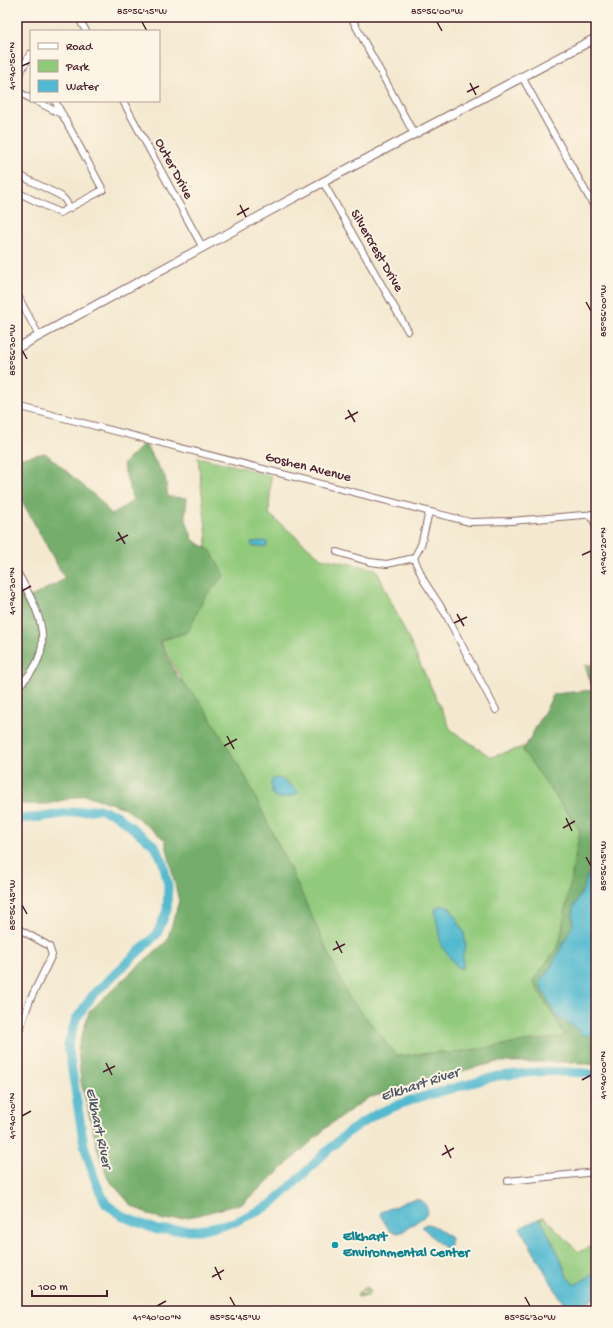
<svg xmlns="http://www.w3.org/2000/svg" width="613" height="1328" font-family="'Gochi Hand',sans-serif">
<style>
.green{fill:#92ca7c;stroke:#6e7454}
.forest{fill:#75ae6c;stroke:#60664c}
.water{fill:#52bad0;stroke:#4e6c7e}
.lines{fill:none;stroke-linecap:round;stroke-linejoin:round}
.river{stroke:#52bad0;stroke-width:9}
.minor-casing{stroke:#866665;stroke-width:8}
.major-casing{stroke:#866665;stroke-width:10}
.minor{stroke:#fff;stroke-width:6}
.major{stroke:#fff;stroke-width:8}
.ticks{fill:none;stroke:#4a1f2b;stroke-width:1.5}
.culture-dot{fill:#0f9aa8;stroke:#fcf5e5;stroke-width:1.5}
.labels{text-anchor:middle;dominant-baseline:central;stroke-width:4;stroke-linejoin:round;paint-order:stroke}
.street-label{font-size:14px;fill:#4a1f2b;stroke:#fcf5e5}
.culture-label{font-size:14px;font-weight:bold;fill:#0d838f;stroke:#fcf5e5;text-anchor:start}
.water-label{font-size:15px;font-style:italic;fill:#4d5565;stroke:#fcf5e5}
.neatline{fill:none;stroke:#4a1f2b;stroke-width:1.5}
.ticks-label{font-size:10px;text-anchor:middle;fill:#4a1f2b}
</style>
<rect width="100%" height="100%" fill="#fcf5e5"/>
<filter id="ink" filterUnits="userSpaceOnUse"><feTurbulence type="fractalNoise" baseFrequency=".025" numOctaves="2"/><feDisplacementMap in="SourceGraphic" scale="8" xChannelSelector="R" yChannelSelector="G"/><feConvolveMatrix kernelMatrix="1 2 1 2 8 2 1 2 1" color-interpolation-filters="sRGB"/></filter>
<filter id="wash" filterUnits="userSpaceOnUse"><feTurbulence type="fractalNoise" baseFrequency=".012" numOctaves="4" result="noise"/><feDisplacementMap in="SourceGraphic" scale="16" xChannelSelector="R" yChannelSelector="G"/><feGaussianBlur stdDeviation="0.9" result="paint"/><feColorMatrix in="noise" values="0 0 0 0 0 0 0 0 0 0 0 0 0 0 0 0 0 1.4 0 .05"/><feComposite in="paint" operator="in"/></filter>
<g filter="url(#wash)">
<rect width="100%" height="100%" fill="#f4e9d0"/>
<path class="green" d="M198,457L244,468L271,476L269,514L321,558L376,569L451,730L491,757L533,744L596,820V1004L593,1052L397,1056L339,993L230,763L157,636L201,590L207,538Z
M544,1217L579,1252L596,1244V1273L593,1274L575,1285L567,1277L559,1255L540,1218Z
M368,1287L370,1291L368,1296L359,1298L357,1295L360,1291L361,1292L360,1295L361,1296L367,1291L366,1290L363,1291L361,1290Z"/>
<path class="forest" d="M144,443L165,477L168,497L187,498L185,517L193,540L211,551L224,576L204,598L188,632L159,641L178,677L202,704L245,776L295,879L347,994L397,1056L441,1052L450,1053L565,1036L533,981L559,945L580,831L523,751L554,694L593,690L585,665L596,664V1065L571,1062H497L426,1080L368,1098L328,1126L274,1176L243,1203L199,1215L163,1221L132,1206L108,1179L98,1150L81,1082L78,1048L89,1012L127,976L167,941L179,901L165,840L125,808L86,795L46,804H17V582L27,599L65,579L17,492V459L45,453L101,501L111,515L133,501L123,464Z"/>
<path class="water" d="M264,541L267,542V545L265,547L259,546L253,547L251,545L252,542Z
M278,778C287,781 293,787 299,792C293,797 284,798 276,798L272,793L271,782L273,779Z
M596,869V1036L582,1035L573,1026L557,1017L543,991L540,982L552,965L573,925V909L584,887L587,875Z
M441,905L450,908L452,911L464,932L466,946L463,954V964L462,968H458L441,946L435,911L438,906Z
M417,1199C423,1201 427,1205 428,1212L425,1216L402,1232L398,1233L390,1231L380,1215L381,1212L410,1200Z
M540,1218L559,1255L567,1277L575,1285L593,1274L596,1273V1297L585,1304L572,1309L563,1303L520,1228Z
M426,1224C435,1224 443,1233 451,1238L449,1250L447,1251L423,1228V1226Z"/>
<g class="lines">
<path class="river" d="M17,819L42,817L75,812L99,809L116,815L155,846L163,862L168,885L167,910L157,934L93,995L76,1019L68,1045L84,1145L96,1183L106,1204L124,1217L157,1230H199L235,1222L270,1205L285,1192L326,1152L347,1133L376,1114L411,1100L497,1076L548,1071L585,1073L596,1075"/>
</g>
</g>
<g filter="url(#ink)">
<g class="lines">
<defs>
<path id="minor" d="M78,17L86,31
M351,17L414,134
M522,77L596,210
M17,79L30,54L31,56
M17,91L31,99
M36,101L63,115
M123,101L203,248
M17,174L61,196L65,200L70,208
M323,182L408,331
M17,192L60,213L103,190L55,101
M17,294L39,336
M17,406L470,522L511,521L596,514
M429,512L421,545L414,558L424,581L445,613L496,710
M591,514L596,527
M337,552L370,562L387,564L414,558
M17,572C40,612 60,651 17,687
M17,928L49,946L52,955L30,1000L17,1036
M508,1181L596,1172"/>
<path id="major" d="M17,348L323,182L596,38"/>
</defs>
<use href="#minor" class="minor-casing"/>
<use href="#major" class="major-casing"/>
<use href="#minor" class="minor"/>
<use href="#major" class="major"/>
</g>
</g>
<path class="ticks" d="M142,22L147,31M437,22L442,31M22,66L31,62M470,83L476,95M467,92L479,86M240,205L246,217M237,215L249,208M586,302L591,311M22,350L27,359M348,410L355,422M345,419L358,412M118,532L125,544M116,541L128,535M582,555L591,551M22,591L31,586M457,614L464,626M454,623L467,617M227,736L234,749M224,746L237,739M566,818L572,831M563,828L575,821M586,857L591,866M22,905L27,914M336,941L342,953M333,950L345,944M106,1063L112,1075M103,1072L115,1066M582,1080L591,1075M22,1116L31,1111M445,1145L451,1158M442,1155L454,1148M215,1267L221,1280M212,1277L224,1270M230,1297L235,1306M525,1297L530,1306M157,1306L166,1301"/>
<circle class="culture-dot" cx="335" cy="1245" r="4"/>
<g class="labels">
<g class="street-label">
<text transform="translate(173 169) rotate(62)">Outer Drive</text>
<text transform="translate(376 251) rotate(60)">Silvercrest Drive</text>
<text transform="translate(308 468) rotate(14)">Goshen Avenue</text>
</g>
<g class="culture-label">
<text x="343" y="1237">Elkhart<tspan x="343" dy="16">Environmental Center</tspan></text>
</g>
<g class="water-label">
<text transform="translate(420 1085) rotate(-18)">Elkhart River</text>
<text transform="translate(98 1128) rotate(78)">Elkhart River</text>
</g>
</g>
<rect width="613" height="1328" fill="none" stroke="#fcf5e5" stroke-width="44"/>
<rect x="30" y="30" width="130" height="72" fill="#fcf5e5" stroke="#b59f9b"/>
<rect x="38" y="43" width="20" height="6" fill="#ffffff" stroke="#b59f9b"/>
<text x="66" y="50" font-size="12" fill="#4a1f2b">Road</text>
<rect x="38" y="60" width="20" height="12" fill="#92ca7c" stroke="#b59f9b"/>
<text x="66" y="70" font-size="12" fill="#4a1f2b">Park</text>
<rect x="38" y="80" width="20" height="12" fill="#52bad0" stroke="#b59f9b"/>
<text x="66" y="90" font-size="12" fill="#4a1f2b">Water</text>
<path d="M32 1290v6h75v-6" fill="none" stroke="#4a1f2b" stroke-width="2"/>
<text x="38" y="1290" font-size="12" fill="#4a1f2b" stroke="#fcf5e5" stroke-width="3" paint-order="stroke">100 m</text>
<rect x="22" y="22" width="569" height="1284" class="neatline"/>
<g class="ticks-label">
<text x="142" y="14">85°56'15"W</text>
<text x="437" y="14">85°56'00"W</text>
<text transform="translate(11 66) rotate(-90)" y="4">41°40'50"N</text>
<text transform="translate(602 311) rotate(-90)" y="4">85°56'00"W</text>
<text transform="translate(11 350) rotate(-90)" y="4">85°56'30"W</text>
<text transform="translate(602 551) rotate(-90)" y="4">41°40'20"N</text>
<text transform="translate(11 591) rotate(-90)" y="4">41°40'30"N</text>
<text transform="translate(602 866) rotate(-90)" y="4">85°56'15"W</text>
<text transform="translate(11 905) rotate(-90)" y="4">85°56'45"W</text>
<text transform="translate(602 1075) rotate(-90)" y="4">41°40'00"N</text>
<text transform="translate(11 1116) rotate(-90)" y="4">41°40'10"N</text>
<text x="157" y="1320">41°40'00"N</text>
<text x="235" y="1320">85°56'45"W</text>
<text x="530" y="1320">85°56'30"W</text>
</g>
</svg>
